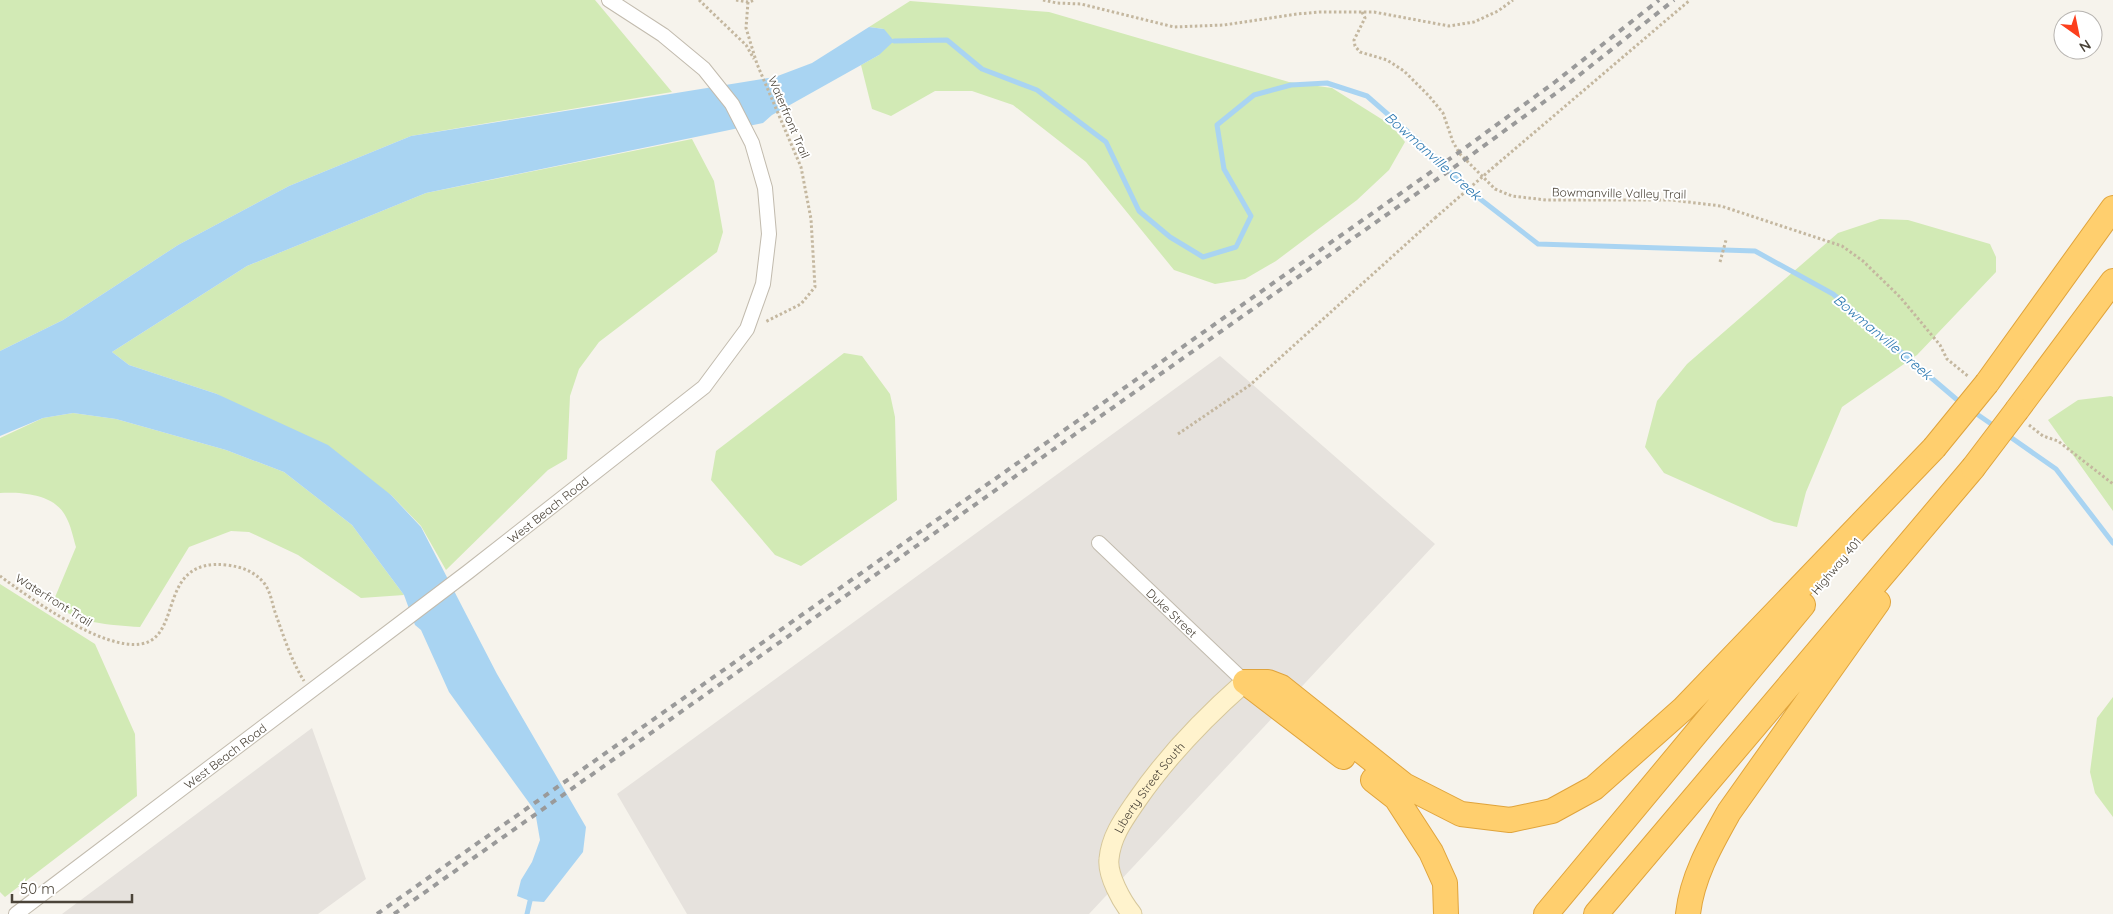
<svg xmlns="http://www.w3.org/2000/svg" width="2113" height="914" font-family="Quicksand,sans-serif">
<style>
.industrial{fill:#e6e2dd}
.green{fill:#d2eab5}
.water{fill:#a9d4f2}
.lines{fill:none;stroke-linecap:round;stroke-linejoin:round}
.stream{stroke:#a9d4f2;stroke-width:5}
.minor-casing{stroke:#c2bbae;stroke-width:16}
.secondary-casing{stroke:#d6c79b;stroke-width:21}
.motorway-casing{stroke:#e0a43c;stroke-width:26}
.path{stroke:#c4b79f;stroke-width:3;stroke-dasharray:2.5 2.5;stroke-linecap:butt}
.minor{stroke:#fff;stroke-width:14}
.secondary{stroke:#fff3cd;stroke-width:19}
.motorway{stroke:#ffcf6e;stroke-width:24}
.rail{stroke:#9a9a9a;stroke-width:4;stroke-dasharray:6 6;stroke-linecap:butt}
.motorway-bridge-casing{stroke:#e0a43c;stroke-width:26;stroke-linecap:butt}
.path-bridge{stroke:#c4b79f;stroke-width:3;stroke-dasharray:2.5 2.5;stroke-linecap:butt}
.motorway-bridge{stroke:#ffcf6e;stroke-width:24}
.labels{text-anchor:middle;dominant-baseline:central;stroke-width:4;stroke-linejoin:round;paint-order:stroke}
.street-label{font-size:12px;fill:#4b4439;stroke:#fff}
.water-label{font-size:14px;font-style:italic;fill:#2e7ab2;stroke:#fff}
</style>
<rect width="100%" height="100%" fill="#f6f3ec"/>
<path class="industrial" d="M1220,356L1435,544L1089,914H687L617,794Z
M312,728L366,879L318,914H62Z"/>
<path class="green" d="M0,0H595L672,92L411,136L289,186L178,245L63,320L0,351Z
M910,1L1049,12L1289,82L1332,88L1391,125L1405,142L1389,170L1357,200L1276,261L1245,279L1215,284L1174,270L1086,162L1013,105L972,91H935L891,116L872,109L861,65L879,55L884,29L869,27Z
M692,139L714,181L723,232L717,252L599,342L579,369L570,396L567,459L548,470L446,570L421,526L391,495L217,394L129,365L112,352L247,266L426,193Z
M1880,219L1908,220L1990,244L1996,257V272L1917,355L1842,407L1806,492L1797,527L1774,522L1664,473L1645,447L1657,401L1687,364L1838,233Z
M844,353L862,356L890,394L895,417L897,500L801,566L775,555L711,480L716,451Z
M2111,396L2113,397V511L2048,420L2078,400Z
M73,413L116,419L226,450L284,472L352,525L404,595L361,598L298,555L249,532L231,531L189,547L140,627C110,625 75,624 53,602L76,547C73,537 71,526 66,517C55,494 22,492 0,493V438L43,418Z
M0,584L95,644L135,734L137,796L5,897L0,892Z
M2113,697V817L2095,793L2090,772L2097,718Z"/>
<path class="water" d="M869,27L884,29L894,41L879,55L772,115L763,123L426,193L247,266L112,352L129,365L217,394L328,445L391,495L421,527L497,674L586,827L583,852L544,902L530,901L517,896L521,880L532,862L540,840L535,811L449,692L421,630L415,625L404,595L352,525L284,472L226,450L116,419L73,413L43,418L0,436V351L63,320L178,245L289,186L411,136L775,77L812,63Z"/>
<g class="lines">
<path class="stream" d="M894,41L947,40L982,69L1037,90L1106,142L1139,211L1170,237L1203,257L1236,247L1251,216L1224,169L1217,125L1254,95L1291,85L1327,83L1367,96L1416,139L1466,188L1538,244L1755,251L1833,294L1962,404
M1971,410L1997,428
M2006,434L2056,469L2113,543
M527,914L530,901"/>
<defs>
<g id="minor">
<path id="s1" d="M1099,543L1245,682"/>
<path id="s2" d="M16,914L468,572L704,387L747,329L763,284L769,234L765,188L752,143L732,104L704,69L663,35L609,0"/>
</g>
<g id="secondary">
<path id="s3" d="M1132,914C1122,902 1107,875 1109,859C1111,836 1124,819 1137,800C1168,755 1204,718 1245,682"/>
</g>
<path id="motorway" d="M1987,383L2113,208
M2017,410L2113,281
M1245,682H1268L1281,687L1404,785L1461,814L1510,820L1552,811L1594,788L1683,709L1934,448
M1245,682L1343,757
M1373,780L1396,798L1431,852L1445,883L1446,914
M1546,914L1803,605
M1596,914L1973,468
M1688,914C1692,877 1711,844 1729,812L1878,602"/>
</defs>
<use href="#minor" class="minor-casing"/>
<use href="#secondary" class="secondary-casing"/>
<use href="#motorway" class="motorway-casing"/>
<path class="path" d="M699,0L746,45L754,59
M736,0L748,2L755,0
M1043,0L1057,3L1081,4L1174,27L1224,25L1297,14L1320,12H1374L1449,26L1474,22L1498,11L1513,0
M748,2L746,28L757,64L801,167L811,219L815,287L801,304L765,322
M1362,12L1365,18L1354,40L1355,46L1360,52L1387,60L1404,71L1429,96L1443,113L1453,142L1460,154L1495,189L1512,196L1546,200H1671L1721,206L1842,246L1863,261L1900,297L1940,345L1947,359L1969,377
M1496,165L1690,0
M1720,262L1726,240
M2029,425L2043,436L2058,441L2113,484
M1178,434L1250,385L1435,218
M0,576C31,599 102,650 141,644C184,637 156,557 227,565C242,567 254,571 264,583C271,592 272,604 276,615C284,637 291,660 304,681"/>
<use href="#minor" class="minor"/>
<use href="#secondary" class="secondary"/>
<use href="#motorway" class="motorway"/>
<path class="rail" d="M377,914L1465,148L1555,82L1659,0
M394,914L1470,156L1563,88L1674,0"/>
<defs>
<path id="motorway-bridge" d="M1934,448L1987,383
M1973,468L2017,410"/>
</defs>
<use href="#motorway-bridge" class="motorway-bridge-casing"/>
<path class="path-bridge" d="M1435,218L1496,165"/>
<use href="#motorway-bridge" class="motorway-bridge"/>
</g>
<g class="labels">
<g class="street-label">
<text transform="translate(789 117) rotate(67)">Waterfront Trail</text>
<text transform="translate(1619 193) rotate(1)">Bowmanville Valley Trail</text>
<text stroke="none"><textPath href="#s2" startOffset="668">West Beach Road</textPath></text>
<text transform="translate(1836 566) rotate(-50)">Highway 401</text>
<text transform="translate(54 600) rotate(32)">Waterfront Trail</text>
<text stroke="none"><textPath href="#s1" startOffset="101">Duke Street</textPath></text>
<text stroke="none"><textPath href="#s2" startOffset="262">West Beach Road</textPath></text>
<text stroke="none"><textPath href="#s3" startOffset="144">Liberty Street South</textPath></text>
</g>
<g class="water-label">
<text transform="translate(1433 156) rotate(42)">Bowmanville Creek</text>
<text transform="translate(1883 337) rotate(40)">Bowmanville Creek</text>
</g>
</g>
<g transform="translate(2078 35) rotate(147)"><circle r="24" fill="#ffffff" stroke="#b7b4b0"/>
<path d="M0-4L9 19L0 12L-9 19Z" fill="#fc3f1d"/>
<text y="-8" font-size="14" font-weight="bold" text-anchor="middle" fill="#4b4439">N</text>
</g>
<path d="M12 894v8h120v-8" fill="none" stroke="#4b4439" stroke-width="2.5"/>
<text x="20" y="894" font-size="15" fill="#4b4439" stroke="#ffffff" stroke-width="4" paint-order="stroke">50 m</text>
</svg>
